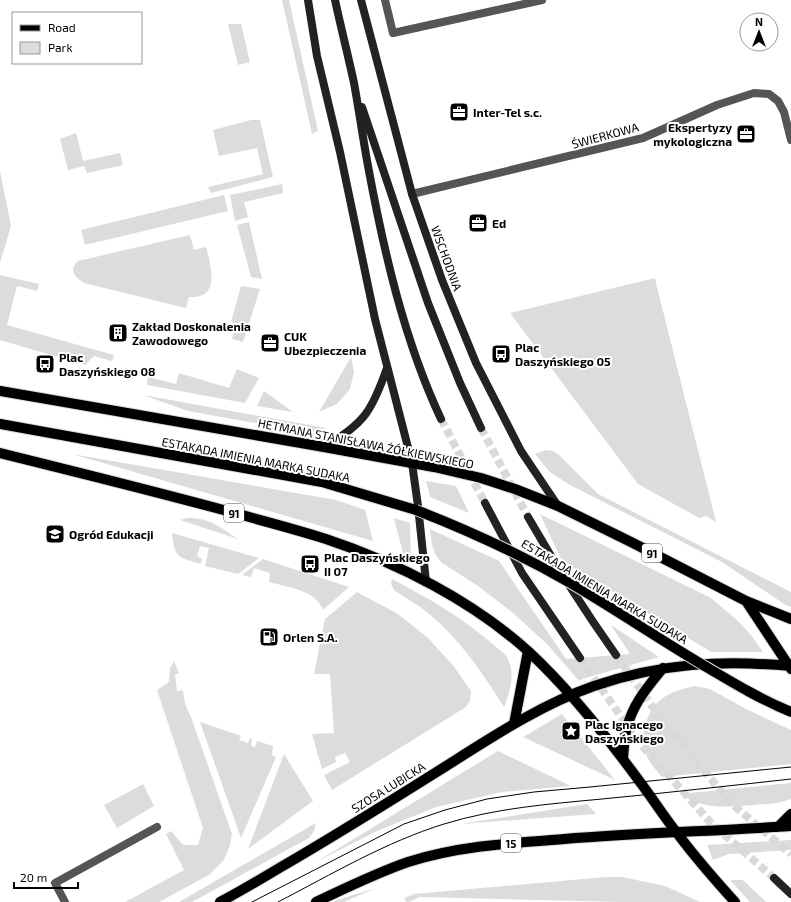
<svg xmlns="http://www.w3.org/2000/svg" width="791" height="902" font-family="'Exo 2',sans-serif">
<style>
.green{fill:#dcdcdc}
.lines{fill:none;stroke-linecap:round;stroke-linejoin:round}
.secondary-tunnel{stroke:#d9d9d9;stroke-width:8;stroke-dasharray:8 4;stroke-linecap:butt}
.primary-casing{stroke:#dbdbdb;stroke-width:12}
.street{stroke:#555;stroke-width:8}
.secondary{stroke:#222;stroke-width:8}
.primary{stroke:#000;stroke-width:10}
.tram{stroke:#000;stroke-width:1}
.primary-bridge-casing{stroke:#dbdbdb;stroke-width:12;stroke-linecap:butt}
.primary-bridge{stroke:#000;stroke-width:10}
.labels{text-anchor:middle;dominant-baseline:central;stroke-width:4;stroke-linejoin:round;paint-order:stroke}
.shield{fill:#fff;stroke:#4c4c4c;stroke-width:1}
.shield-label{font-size:11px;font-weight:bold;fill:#000}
.poi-label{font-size:12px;font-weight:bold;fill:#000;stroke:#fff;text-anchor:start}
.street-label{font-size:12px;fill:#000;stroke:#fff}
</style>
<rect width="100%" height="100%" fill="#fff"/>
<path class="green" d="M282,0H289L318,131L312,134Z
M228,24H241L250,62L238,65Z
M251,120H260L273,177L211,193L208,187L263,174L257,148L219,156L213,130Z
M76,133L83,161L120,153L123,165L87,173L84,166L68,170L60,139Z
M0,171L11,226L0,263Z
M282,184L283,193L244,202L248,217L235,221L230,195Z
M224,195L228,211L85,245L81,230Z
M249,222L262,279L251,277L237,225Z
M190,235L194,250L206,247C211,266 221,299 189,297L186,308L84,283C75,277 68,270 78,261Z
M0,275L39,284L37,291L17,286L7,325L114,355L112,361L94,356L85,365L0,340Z
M655,278L656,283L716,522L706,516L699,518L638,484L510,313Z
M241,286L260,289L243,342L232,339L236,324L231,322Z
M351,357L354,372L350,389L337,404L319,412Z
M237,369L259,378L245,403L147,385L148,377L176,384L179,373L229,388Z
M264,391L293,412L257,406Z
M143,395L326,428L305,432L188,411Z
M546,450L552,451L558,454L598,494L791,592V607L784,604L722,562L570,485L550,472L535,454Z
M72,454L336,500L365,510L373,541Z
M426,481L456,486L469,513L430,497Z
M540,514L711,598L738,621L751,635L763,652H711L562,561Z
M187,518C209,517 221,528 238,539L180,520Z
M394,518L410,523L411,561L404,557Z
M430,529L499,561L566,659L630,654L611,625L659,657L582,679L579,681L548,645L512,612L478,586L442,563L435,554L432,545Z
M172,533L259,558L238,574L205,566L209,548L200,546L197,556L202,559L201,564C177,557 175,558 172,533Z
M263,559L349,587L323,610C316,590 287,587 269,582L270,573L254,568L251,577L242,575Z
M392,579C428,598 463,618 494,645C498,649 505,653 507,657C516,673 510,692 504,707C483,674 460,639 429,614C419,605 405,598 394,590L391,584Z
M357,592L398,614L427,637L452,664L471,691L470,701L466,707L332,790L324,775L350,762L345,753L335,757L336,762L322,769L312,734L334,733L330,674H314L325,619Z
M174,661L179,673L175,675L177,691L183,690L185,704L191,717L232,834L230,845L224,860L209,875L159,902H125L184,870L166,834L171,831L183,845H198L203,828L157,690L169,682L170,668Z
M695,686L710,689L746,709L791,730V764L662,777C655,769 648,761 645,751C642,743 643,733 645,726C653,698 669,692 695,686Z
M562,714L615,780L523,737Z
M200,722L241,736L239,740L248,743L250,738L252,739L251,746L255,747L257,741L273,746L272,755L276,757L241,838Z
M498,751L571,786L502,792L436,807L377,831L316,862Z
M284,754L313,801L248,849Z
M791,783V799C779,804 767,804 755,805C728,807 703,810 680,794Z
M143,784L154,806L117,828L104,805Z
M587,804L596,814L460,824Z
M316,823L314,831L309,838L192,902H179Z
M791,840V850L729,854L713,860L707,845Z
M606,877H622L665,886L700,902H622L420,897L409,902H406L404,898L414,894Z
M730,880H743L766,902H750Z
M376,888L344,902H334L337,900Z"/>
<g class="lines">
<path class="secondary-tunnel" d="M441,419L485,503
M481,428L528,517
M616,655L664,723L732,804L791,854
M580,658L638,741L711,823L774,878"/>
<defs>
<path id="primary" d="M0,391L324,447L434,467L481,478L515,489L558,506L633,543L746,601L791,619
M0,424L322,482L416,510
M0,453C77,472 154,491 231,512C263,521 295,529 326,539C398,563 473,601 529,652C570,690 607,737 640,782C653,799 664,817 677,833C695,857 715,880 735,902
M746,601L791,669
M514,724L528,651
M623,759C624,746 624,731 630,718C637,699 650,684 663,668
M778,827L791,814
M220,902C241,891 261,879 281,867C333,837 384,805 435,773C486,741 537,706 594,686C661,663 721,660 791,666
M316,902C346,888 376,873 408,862C458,846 512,843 564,839C639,833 715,831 791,826"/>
</defs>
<use href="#primary" class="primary-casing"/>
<path class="street" d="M385,0L393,33L542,0
M412,194L643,138L717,105L754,93L769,94L778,101L784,112L791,140
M65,902L55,883L157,827"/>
<path class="secondary" d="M308,0L317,56L340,152L375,319L412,463L418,506L426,582
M335,0C341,28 348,55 354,83C359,110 363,139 368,166C384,252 404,340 441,419
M361,0L412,194L442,280L476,363L521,451L558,506
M362,107L428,303L460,383L481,428
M324,447C364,424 372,411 387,368
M485,503L522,573L580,658
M528,517C555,564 584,610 616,655
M774,878L791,894"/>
<use href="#primary" class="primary"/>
<path class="tram" d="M252,902L404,824L445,810L487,799L534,792L590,787L791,767
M278,902C332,874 386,842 444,824C496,808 549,804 602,799C665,793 728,786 791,779"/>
<defs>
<path id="primary-bridge" d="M416,510C470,531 522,555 572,584C618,611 662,641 708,668C735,684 762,700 791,712"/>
</defs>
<use href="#primary-bridge" class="primary-bridge-casing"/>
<use href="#primary-bridge" class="primary-bridge"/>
</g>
<defs>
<symbol id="office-square" viewBox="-11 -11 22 22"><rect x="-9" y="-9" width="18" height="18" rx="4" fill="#000" stroke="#fff"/><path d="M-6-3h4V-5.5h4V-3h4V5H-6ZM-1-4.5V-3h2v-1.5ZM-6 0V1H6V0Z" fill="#fff"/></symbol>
<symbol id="building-square" viewBox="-11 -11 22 22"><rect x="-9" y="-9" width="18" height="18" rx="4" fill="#000" stroke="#fff"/><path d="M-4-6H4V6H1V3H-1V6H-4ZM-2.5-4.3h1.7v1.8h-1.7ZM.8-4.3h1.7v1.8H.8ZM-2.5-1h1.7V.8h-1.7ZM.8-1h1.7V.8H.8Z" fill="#fff"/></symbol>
<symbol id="bus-square" viewBox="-11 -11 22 22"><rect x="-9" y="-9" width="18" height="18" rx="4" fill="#000" stroke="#fff"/><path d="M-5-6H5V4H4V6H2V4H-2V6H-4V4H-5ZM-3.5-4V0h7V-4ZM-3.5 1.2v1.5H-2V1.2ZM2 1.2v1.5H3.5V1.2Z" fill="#fff"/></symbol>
<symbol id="school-square" viewBox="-11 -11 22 22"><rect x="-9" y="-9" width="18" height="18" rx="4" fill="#000" stroke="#fff"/><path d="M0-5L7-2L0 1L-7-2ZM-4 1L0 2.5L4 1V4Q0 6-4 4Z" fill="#fff"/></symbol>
<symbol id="fuel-square" viewBox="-11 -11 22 22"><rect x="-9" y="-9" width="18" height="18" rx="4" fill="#000" stroke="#fff"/><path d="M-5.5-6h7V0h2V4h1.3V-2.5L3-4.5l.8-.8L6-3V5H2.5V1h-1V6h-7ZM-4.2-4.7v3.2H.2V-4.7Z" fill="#fff"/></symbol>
<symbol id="sight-square" viewBox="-11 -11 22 22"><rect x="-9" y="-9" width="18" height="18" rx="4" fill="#000" stroke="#fff"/><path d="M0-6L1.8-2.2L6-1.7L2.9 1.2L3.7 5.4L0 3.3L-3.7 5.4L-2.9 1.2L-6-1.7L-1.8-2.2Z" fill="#fff"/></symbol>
</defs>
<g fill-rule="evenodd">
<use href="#office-square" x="448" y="101" width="22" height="22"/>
<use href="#office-square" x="735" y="123" width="22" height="22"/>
<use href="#office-square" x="467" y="212" width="22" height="22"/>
<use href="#building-square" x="107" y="322" width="22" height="22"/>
<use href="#office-square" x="259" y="332" width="22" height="22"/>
<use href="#bus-square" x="490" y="343" width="22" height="22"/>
<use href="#bus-square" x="34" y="353" width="22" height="22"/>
<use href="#school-square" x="44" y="523" width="22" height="22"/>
<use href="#bus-square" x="299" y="553" width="22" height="22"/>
<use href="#fuel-square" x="258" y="626" width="22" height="22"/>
<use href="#sight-square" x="560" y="720" width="22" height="22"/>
</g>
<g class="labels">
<g class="shield">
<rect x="224" y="504" width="20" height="18" rx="3"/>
<rect x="642" y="544" width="20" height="18" rx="3"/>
<rect x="501" y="834" width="20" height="18" rx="3"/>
</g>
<g class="shield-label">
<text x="234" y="513">91</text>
<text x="652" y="553">91</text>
<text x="511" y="843">15</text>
</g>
<g class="poi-label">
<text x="473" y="112">Inter-Tel s.c.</text>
<text x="732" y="127" text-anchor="end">Ekspertyzy<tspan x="732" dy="14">mykologiczna</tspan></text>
<text x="492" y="223">Ed</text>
<text x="132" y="326">Zakład Doskonalenia<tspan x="132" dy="14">Zawodowego</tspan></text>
<text x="284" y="336">CUK<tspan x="284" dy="14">Ubezpieczenia</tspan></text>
<text x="515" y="347">Plac<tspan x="515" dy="14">Daszyńskiego 05</tspan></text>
<text x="59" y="357">Plac<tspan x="59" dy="14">Daszyńskiego 08</tspan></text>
<text x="69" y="534">Ogród Edukacji</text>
<text x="324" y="557">Plac Daszyńskiego<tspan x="324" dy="14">II 07</tspan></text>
<text x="283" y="637">Orlen S.A.</text>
<text x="585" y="724">Plac Ignacego<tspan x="585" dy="14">Daszyńskiego</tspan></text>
</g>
<g class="street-label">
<text transform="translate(605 135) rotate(-15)">ŚWIERKOWA</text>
<text transform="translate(447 258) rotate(70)">WSCHODNIA</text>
<text transform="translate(366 443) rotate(11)">HETMANA STANISŁAWA ŻÓŁKIEWSKIEGO</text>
<text transform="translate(256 459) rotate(11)">ESTAKADA IMIENIA MARKA SUDAKA</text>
<text transform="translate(605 591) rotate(31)">ESTAKADA IMIENIA MARKA SUDAKA</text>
<text transform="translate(388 787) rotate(-32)">SZOSA LUBICKA</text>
</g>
</g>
<rect x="12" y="12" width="130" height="52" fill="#ffffff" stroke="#999999"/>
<rect x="20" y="25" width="20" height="6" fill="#000000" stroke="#999999"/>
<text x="48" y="32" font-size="12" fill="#000000">Road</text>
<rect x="20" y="42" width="20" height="12" fill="#dcdcdc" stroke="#999999"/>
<text x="48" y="52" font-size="12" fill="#000000">Park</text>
<g transform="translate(759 32)"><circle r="19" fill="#ffffff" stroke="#999999"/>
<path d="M0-3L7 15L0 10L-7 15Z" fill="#000000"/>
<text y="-6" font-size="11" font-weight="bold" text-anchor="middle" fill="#000000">N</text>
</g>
<path d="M14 882v6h64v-6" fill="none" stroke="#000000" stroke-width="2"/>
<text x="20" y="882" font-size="12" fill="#000000" stroke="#ffffff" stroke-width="3" paint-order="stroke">20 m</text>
</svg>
